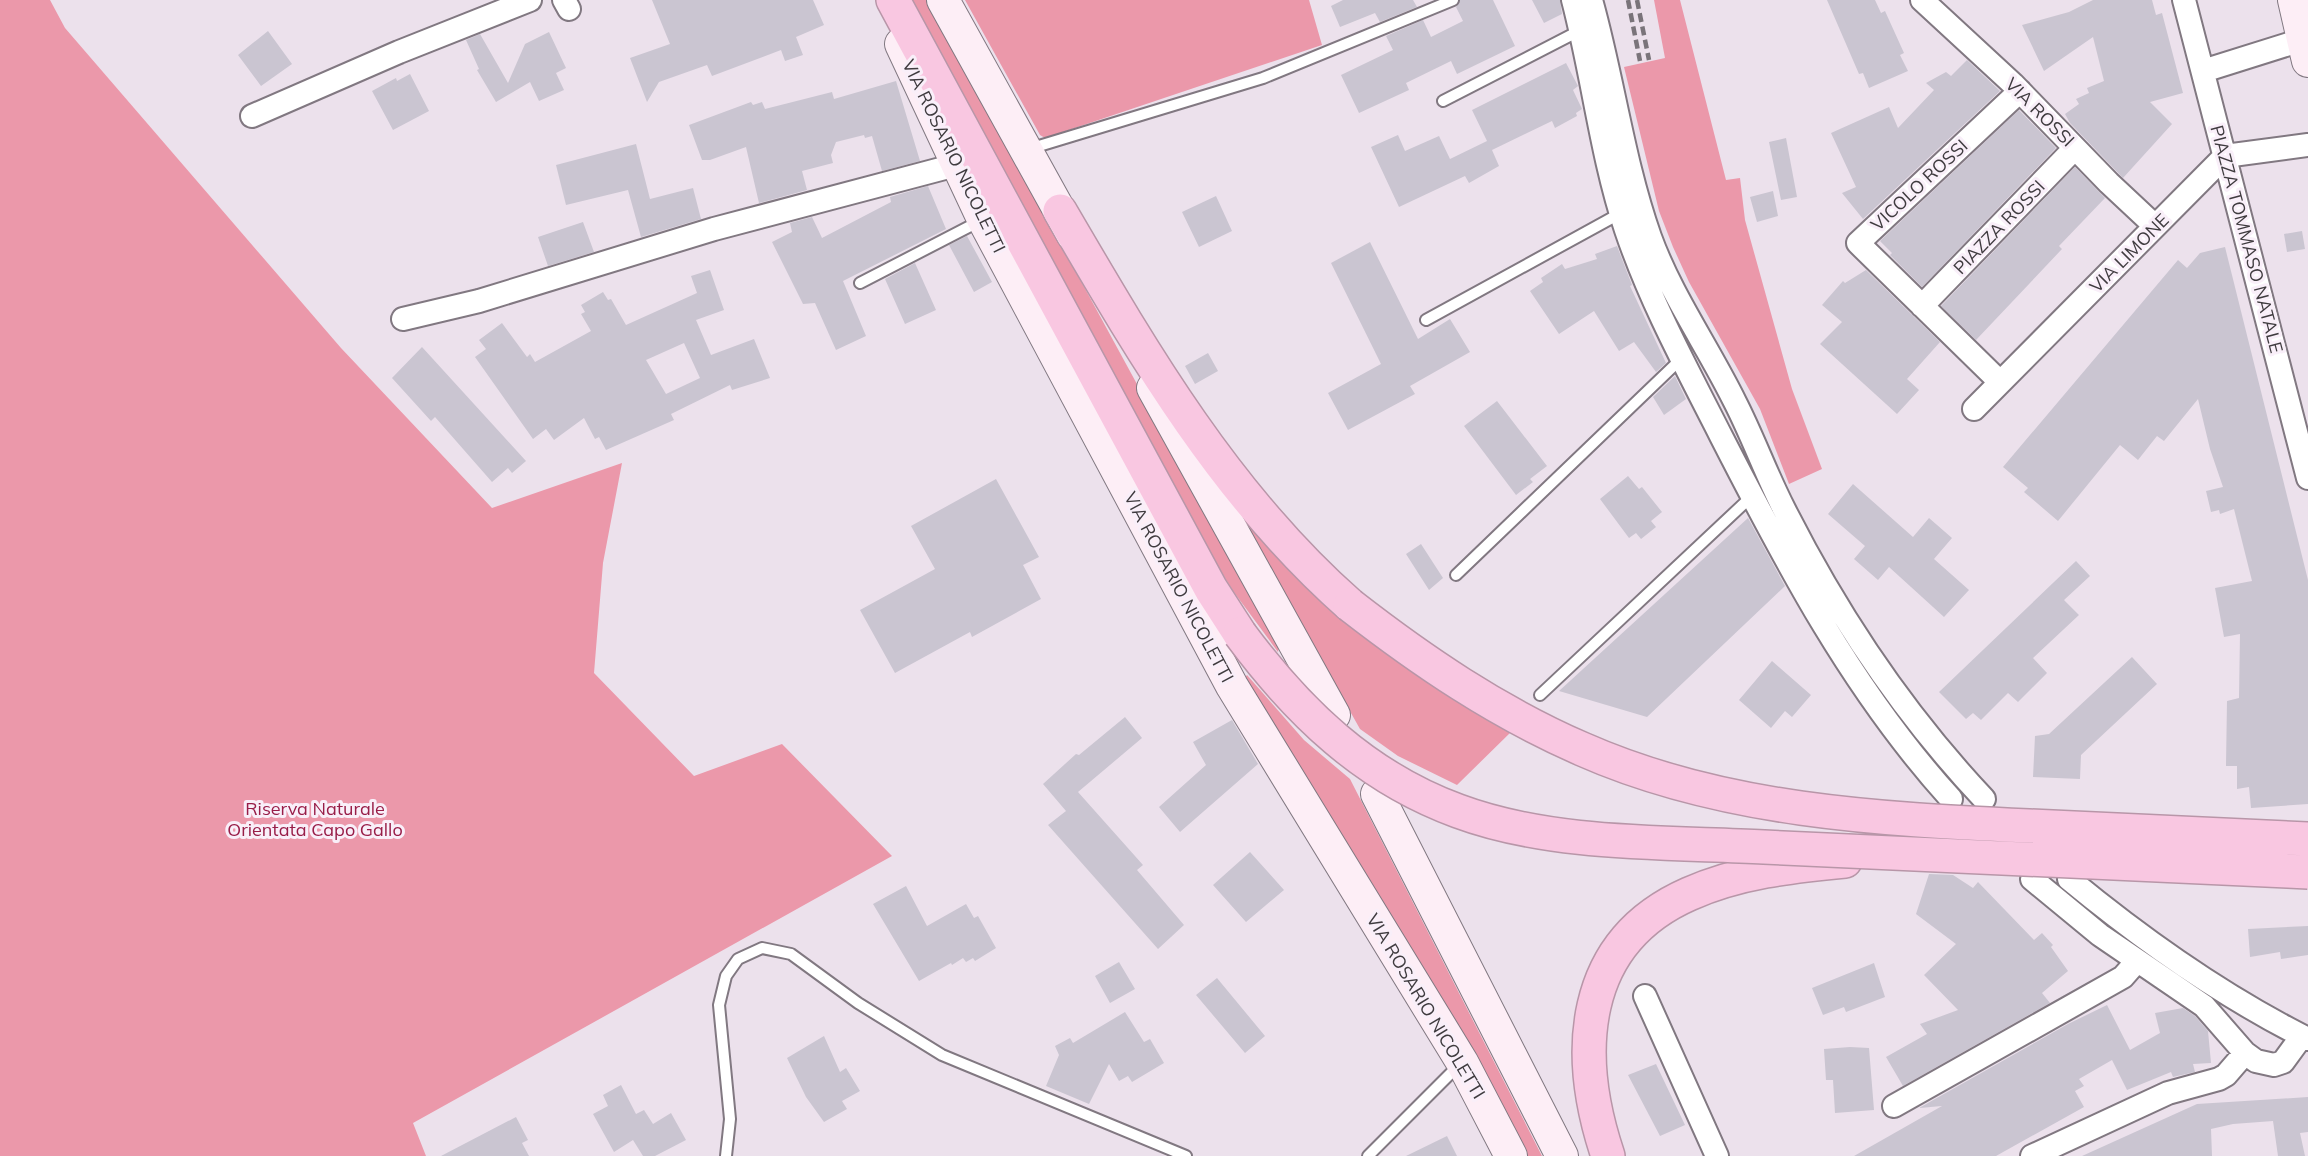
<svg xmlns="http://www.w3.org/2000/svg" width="2308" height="1156" font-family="Mulish,sans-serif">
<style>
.green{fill:#eb98aa}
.building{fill:#cac5d1;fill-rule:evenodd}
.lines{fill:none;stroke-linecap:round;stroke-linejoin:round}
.lane-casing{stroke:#817881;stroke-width:14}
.street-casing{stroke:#817881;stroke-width:26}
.secondary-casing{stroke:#817881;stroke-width:34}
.highway-casing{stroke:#b896a8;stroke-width:36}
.lane{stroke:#fff;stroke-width:10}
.street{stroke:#fff;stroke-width:22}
.secondary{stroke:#fdeef6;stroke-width:32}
.highway{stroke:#f9c7e1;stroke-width:33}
.rail{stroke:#7a747a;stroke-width:4.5;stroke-dasharray:9 4.5;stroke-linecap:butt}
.highway-bridge-casing{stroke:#b896a8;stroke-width:36;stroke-linecap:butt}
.highway-bridge{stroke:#f9c7e1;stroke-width:33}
.labels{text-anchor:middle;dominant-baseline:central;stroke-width:6;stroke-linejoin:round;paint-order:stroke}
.street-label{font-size:18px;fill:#3f3b3f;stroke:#f9eff9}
.park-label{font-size:18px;fill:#981d48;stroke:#f9eff9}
</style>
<rect width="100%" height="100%" fill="#ece1ec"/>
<path class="green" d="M0,0H50L65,28L341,348L492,508L622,463L603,563L594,673L694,776L782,744L892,856L413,1123L426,1156H0Z
M907,0H928L1218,533L1280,641L1278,652L1233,591L1198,534Z
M965,0H1309L1322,45L1045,138L1040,135Z
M1654,0H1680L1726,180L1740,178L1745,220L1792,389L1822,469L1789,484L1760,409L1689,282L1673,247L1659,211L1624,67L1665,58Z
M1226,491L1512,731L1457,785L1398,756L1360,729Z
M1247,675L1304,740L1350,779L1542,1156H1526L1241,682Z"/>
<path class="building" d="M652,0H813L824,25L796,37L803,55L785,61L781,50L712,76L707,65L659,82L647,102L630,58L670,44Z
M1343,0H1413L1417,7L1380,22L1375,13L1340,27L1331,6Z
M1460,0H1493L1515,46L1457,74L1451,61L1406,83L1409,90L1359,113L1341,75L1393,50L1386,36L1423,20L1431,37L1463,21L1456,7Z
M1532,0H1560L1562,14L1544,23Z
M1827,0H1875L1881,13L1885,11L1904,53L1900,55L1908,71L1869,88L1863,73L1859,74Z
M2093,0H2152L2156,15L2162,13L2183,93L2150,102L2172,124L2123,178L2070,123L2065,114L2079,104L2076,99L2089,93L2087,88L2104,81L2093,37L2044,71L2022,25L2069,12Z
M268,31L292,64L261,86L238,55Z
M549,32L566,68L556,73L564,90L539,101L530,82L496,102L477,70L479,69L466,40L480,34L508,83L525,44Z
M1967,60L2000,91L1863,219L1842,193L1856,187L1831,133L1889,107L1898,128L1934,90L1926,83L1946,72L1951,76Z
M1566,63L1578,86L1573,90L1582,109L1576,113L1577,116L1555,128L1552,121L1492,150L1499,166L1469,183L1465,176L1399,207L1371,147L1398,135L1405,151L1439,136L1450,159L1487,141L1472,110Z
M410,74L429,111L393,130L372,91L396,78L397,81Z
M896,81L920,161L882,171L872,136L865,138L864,135L836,142L831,155L833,163L802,171L807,190L759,203L746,147L710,160H702L689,125L751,102L753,105L762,102L765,109L832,92L834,99Z
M2019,110L2056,148L1922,287L1890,255L1892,253L1880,241Z
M1786,138L1797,197L1781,200L1769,142Z
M636,144L650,199L693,188L701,219L641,237L628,190L566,205L556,165Z
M2075,167L2105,198L2059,246L2062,249L1976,340L1941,306Z
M928,186L946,229L843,281L866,336L836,350L815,303L803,304L772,242L792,232L790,223L812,217L822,238L891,202L890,197Z
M1773,191L1778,216L1757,222L1750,197Z
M1216,196L1232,231L1199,247L1182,212Z
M583,222L594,252L548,266L538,237Z
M2302,231L2305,249L2287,252L2284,234Z
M967,236L992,282L974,292L949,245Z
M1370,242L1418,339L1450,319L1470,352L1410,386L1415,394L1348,430L1328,393L1381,364L1331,263Z
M1617,246L1632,285L1630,286L1666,363L1656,372L1634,342L1619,351L1594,311L1559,334L1530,291L1543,282L1541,278L1562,264L1565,269L1597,259L1595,254Z
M2225,247L2308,580V804L2251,808L2249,787L2237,789V766H2226L2227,701L2239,698L2240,634L2224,637L2215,588L2252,581L2234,509L2220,514L2219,510L2211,512L2206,491L2223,487L2210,449L2198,399L2164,441L2157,436L2138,460L2120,445L2058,521L2024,492L2028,488L2003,467L2178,260L2187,268L2200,253Z
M915,263L936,310L905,324L885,279Z
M710,270L724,310L696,320L711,355L754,339L770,378L732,390L730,385L671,414L674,420L606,450L599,437L595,439L584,418L554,440L546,429L533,439L475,357L486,349L479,340L502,323L527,357L530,354L535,362L591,331L581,314L585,312L581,305L603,292L608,300L611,299L626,325L697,293L691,276ZM684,343L700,378L666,394L646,360Z
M1866,270L1940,342L1907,379L1919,390L1897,414L1820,344L1842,322L1822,305L1843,281L1845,283Z
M422,347L526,461L512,473L508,468L492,482L435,417L431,421L392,378Z
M1208,353L1218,371L1195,384L1185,366Z
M1675,376L1686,399L1664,415L1653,397Z
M1497,401L1547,466L1530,479L1533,482L1516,495L1464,426Z
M1628,476L1639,489L1642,487L1662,512L1651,521L1656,527L1641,539L1636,533L1629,538L1600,499Z
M996,479L1039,557L1023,565L1041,599L972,637L970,632L895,673L860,610L935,569L911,526Z
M1853,484L1913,537L1929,518L1952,538L1934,559L1969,590L1944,617L1889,567L1878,580L1854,559L1865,546L1828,514Z
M1748,518L1785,586L1647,717L1559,691Z
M1421,544L1443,578L1429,590L1406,554Z
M2076,561L2090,576L2064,600L2079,615L2033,658L2047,673L2018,702L2008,693L1981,720L1973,713L1966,719L1939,692Z
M2132,657L2157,684L2081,755L2080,779L2033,777L2035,736L2049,734Z
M1772,661L1811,695L1792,717L1785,711L1771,728L1739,700Z
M1125,717L1142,738L1078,792L1143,865L1137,870L1184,925L1158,949L1048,825L1066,811L1043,784L1076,754L1079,755Z
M1232,720L1258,764L1180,832L1159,807L1206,765L1193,742Z
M1250,852L1284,890L1246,922L1213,885Z
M1929,874L1953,875L1973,888L1978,882L2034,940L2042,933L2053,945L2051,947L2068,971L2042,993L2050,1003L1903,1086L1886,1057L1927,1034L1920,1024L1958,1010L1924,975L1956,944L1916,914Z
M906,886L927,926L966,904L974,918L978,916L996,948L975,961L973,958L966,962L963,958L952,965L951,963L919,981L873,904Z
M2308,926V955L2281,959L2280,952L2250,957L2248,929Z
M1119,962L1135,989L1110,1003L1095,976Z
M1874,963L1885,997L1846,1012L1844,1007L1823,1015L1812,988Z
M1217,978L1265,1036L1245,1053L1196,995Z
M2107,1005L2130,1050L2160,1033L2155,1013L2183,1008L2195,1016L2208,1031L2211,1063L2193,1064L2195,1072L2173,1077L2171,1072L2127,1090L2112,1060L2079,1079L2084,1086L2075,1091L2084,1107L1996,1156H1854L1942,1106L1919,1108L2068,1024Z
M1125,1012L1144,1042L1150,1039L1164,1063L1132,1082L1128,1076L1119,1081L1109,1064L1089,1104L1046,1086L1059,1055L1055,1046L1070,1038L1073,1043Z
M824,1036L840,1072L846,1068L860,1091L842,1101L847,1109L824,1122L806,1097L787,1058Z
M1850,1047L1869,1048L1874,1110L1835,1113L1833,1080H1826L1824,1049Z
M1656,1064L1685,1125L1660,1136L1628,1075Z
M621,1085L636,1114L644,1110L653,1124L671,1113L686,1140L655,1156H643L633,1140L614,1152L593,1114L608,1106L603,1095Z
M2308,1097V1132L2300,1133L2305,1156H2278L2273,1121L2233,1124L2211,1129L2212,1156H2082L2197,1104Z
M516,1117L528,1140L522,1143L529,1156H441Z
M1447,1136L1457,1156H1406Z"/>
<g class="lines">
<defs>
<path id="lane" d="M1443,101L1579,31
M1029,149L1263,78L1453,0
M860,283L980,221
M1426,320L1621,213
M1456,575L1682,358
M1540,695L1752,496
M726,1156L730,1119L719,1005L726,976L738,959L762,948L791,954L858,1003L942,1055L1186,1156
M1368,1156L1460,1064"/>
<path id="street" d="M564,0L569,9
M1573,0C1593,76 1601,155 1626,230C1650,301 1687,369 1721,436C1787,565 1853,691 1951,799
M1591,0C1613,78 1623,161 1650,237C1671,295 1708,347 1735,402C1753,437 1766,474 1784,509C1837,614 1903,713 1984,799
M1922,0L2013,84L2109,183L2155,226
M2184,0L2308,478
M2203,71L2308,38
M252,116L399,52L530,0
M1922,306L2075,148
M403,319L479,301L714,229L956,165
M2000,382L1858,243L2020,91
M1974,409L2225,156L2308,145
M2032,879L2100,935L2204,1006L2245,1053L2256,1061L2274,1065L2283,1062L2302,1036
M2069,879C2143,940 2222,996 2308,1039
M1645,996L1717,1156
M1894,1106L2123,977L2137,961
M2032,1156L2168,1093L2219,1079L2226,1075L2245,1053"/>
<path id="secondary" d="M943,0L1073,235
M2294,0L2308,61
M901,44L983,219L1232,686L1462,1062L1511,1156
M1153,388L1334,715
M1377,794L1562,1156"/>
<path id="highway" d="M893,0L1211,589L1240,634
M1060,211C1143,353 1225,495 1350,605
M1608,1156C1574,1055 1578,943 1689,894C1738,872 1792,866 1845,861"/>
</defs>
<use href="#lane" class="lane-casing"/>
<use href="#street" class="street-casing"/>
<use href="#secondary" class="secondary-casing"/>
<use href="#highway" class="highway-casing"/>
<use href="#lane" class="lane"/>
<use href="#street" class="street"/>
<use href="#secondary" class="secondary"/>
<use href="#highway" class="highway"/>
<path class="rail" d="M1628,0L1640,61
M1637,0L1649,60"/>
<defs>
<path id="highway-bridge" d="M1350,605C1422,661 1497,712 1582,749C1722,811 1878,819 2029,826C2122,830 2215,834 2308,839
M1240,634C1298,712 1365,777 1458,811C1552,846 1666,842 1764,847C1946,857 2127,864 2308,872"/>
</defs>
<use href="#highway-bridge" class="highway-bridge-casing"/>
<use href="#highway-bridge" class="highway-bridge"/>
</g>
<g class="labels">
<g class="street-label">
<text transform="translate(2040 112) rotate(45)">VIA ROSSI</text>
<text transform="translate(954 156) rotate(64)">VIA ROSARIO NICOLETTI</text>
<text transform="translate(1919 185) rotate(-43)">VICOLO ROSSI</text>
<text transform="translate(1999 227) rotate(-46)">PIAZZA ROSSI</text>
<text transform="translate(2247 239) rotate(75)">PIAZZA TOMMASO NATALE</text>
<text transform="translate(2129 253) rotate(-45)">VIA LIMONE</text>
<text transform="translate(1179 587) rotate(62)">VIA ROSARIO NICOLETTI</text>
<text transform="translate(1426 1006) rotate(59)">VIA ROSARIO NICOLETTI</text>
</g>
<g class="park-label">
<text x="315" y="808">Riserva Naturale<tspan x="315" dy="21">Orientata Capo Gallo</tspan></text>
</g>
</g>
</svg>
